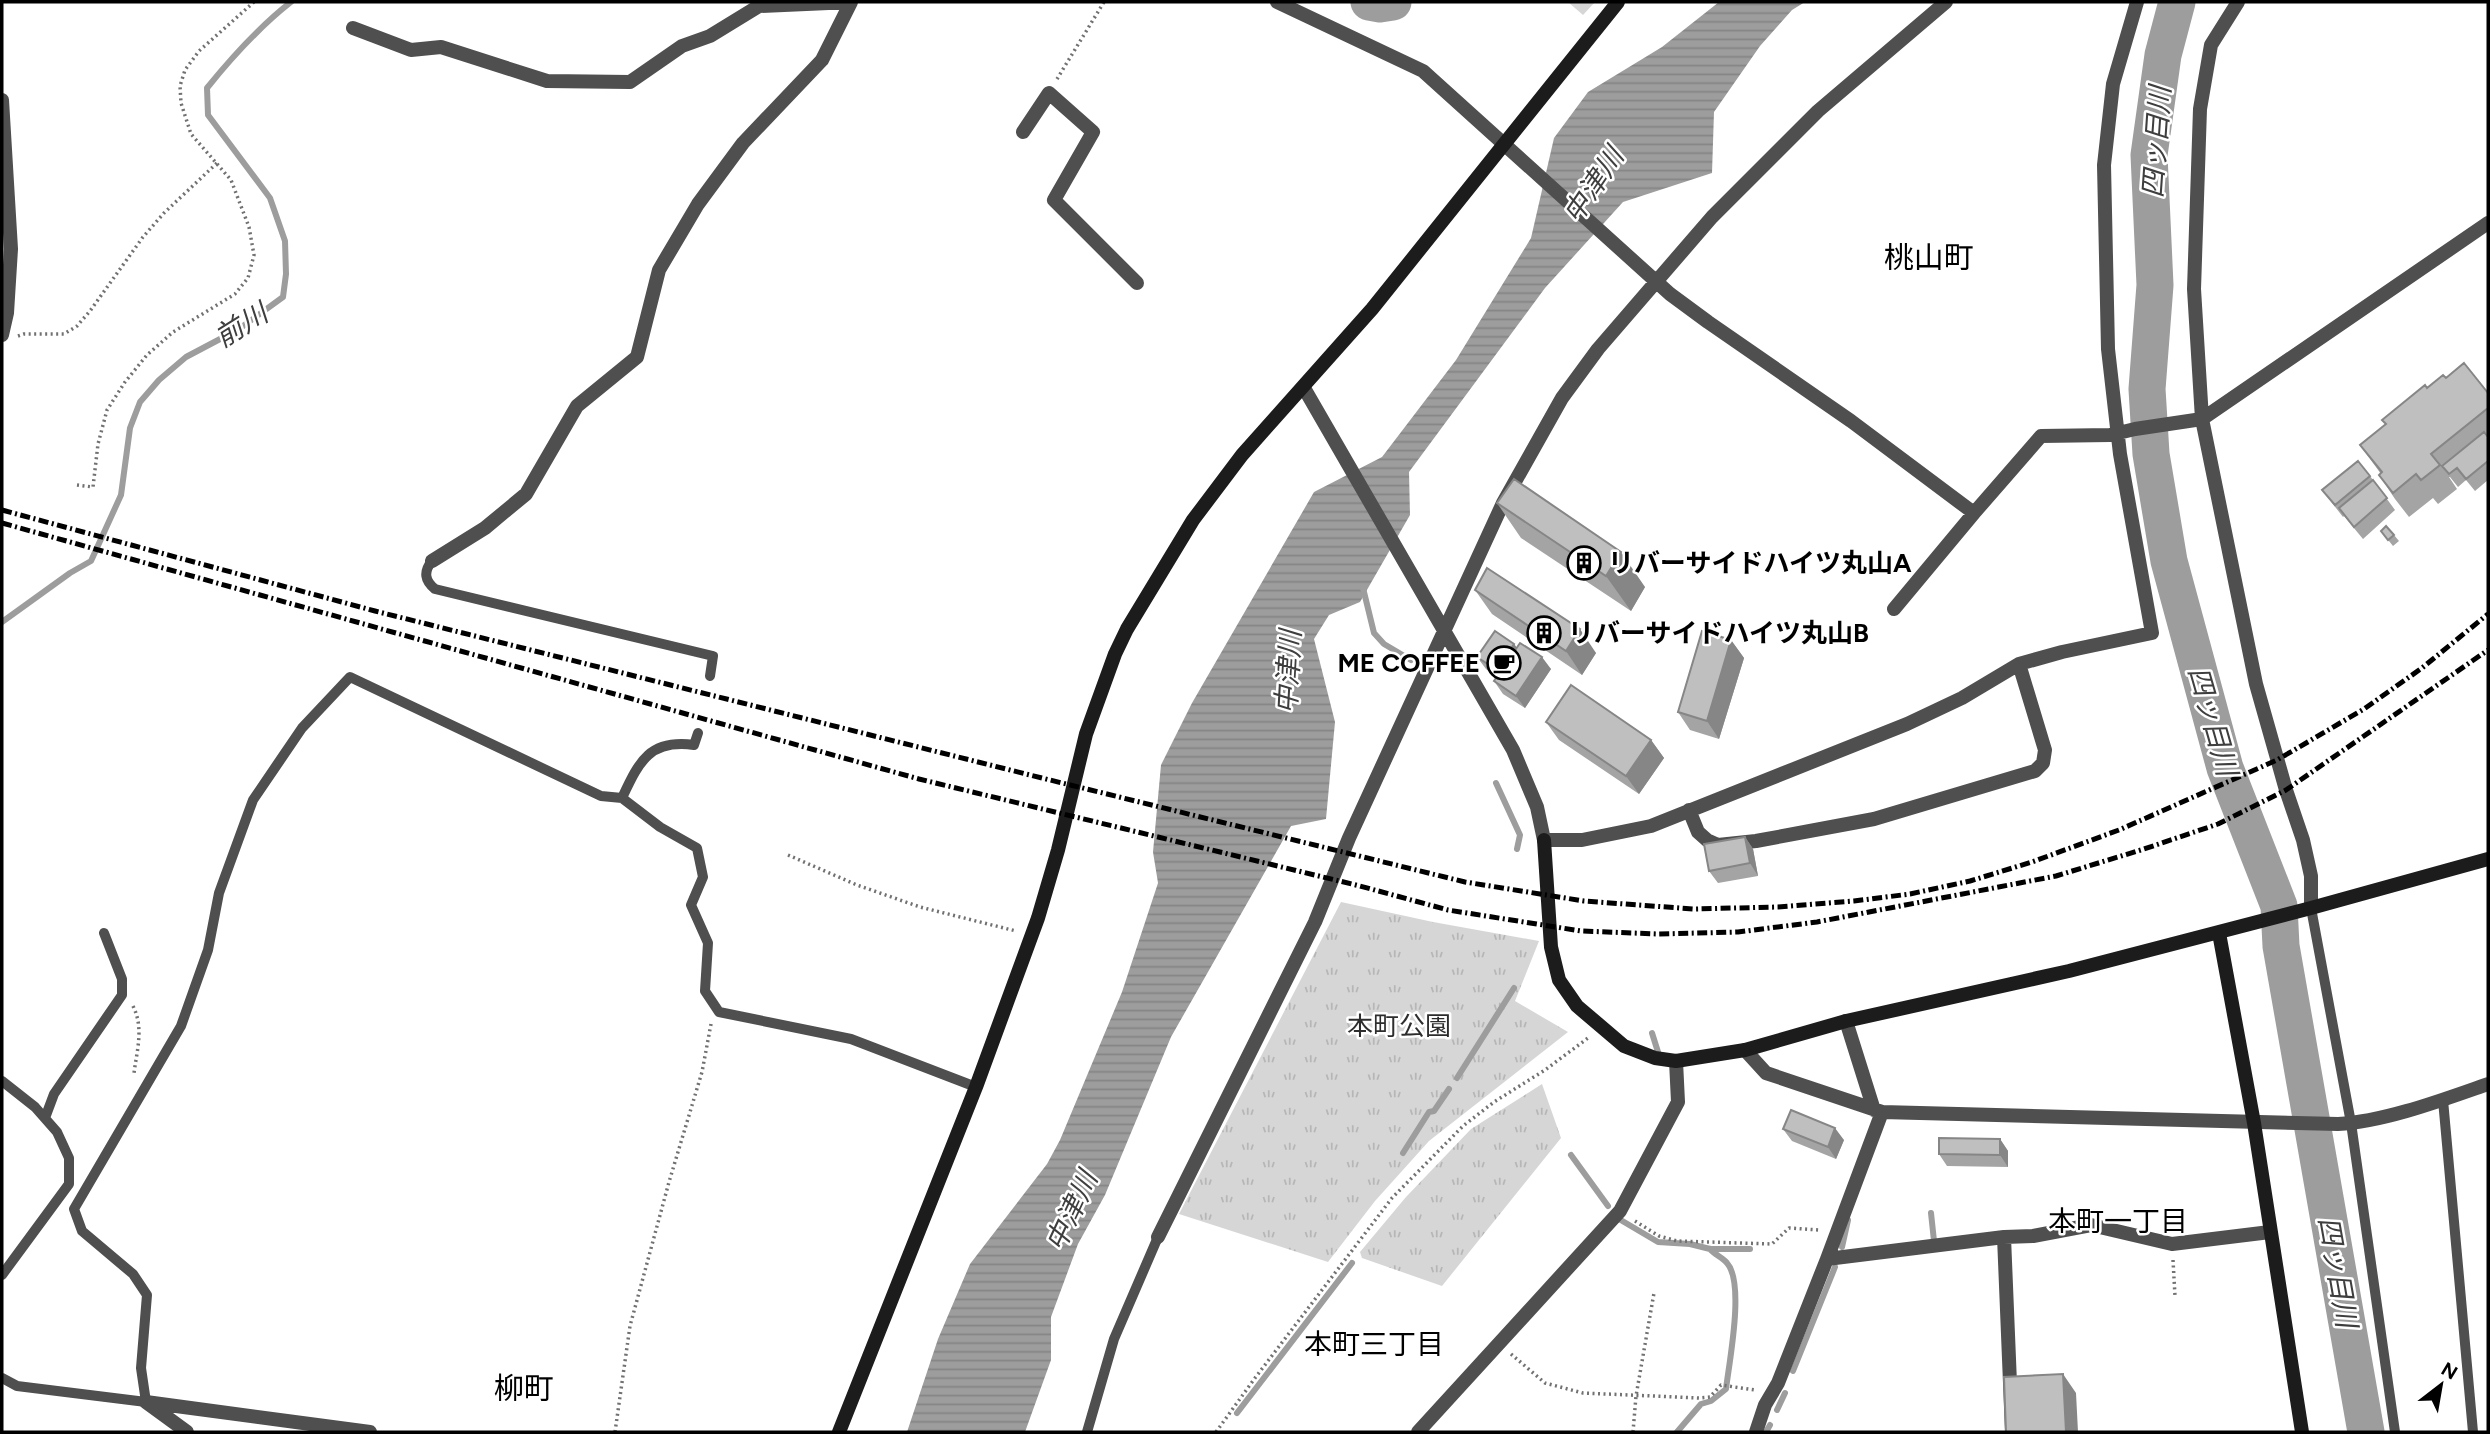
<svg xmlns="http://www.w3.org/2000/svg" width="2490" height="1434" font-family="Figtree,'Noto Sans JP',sans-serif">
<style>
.park{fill:url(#park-tufts)}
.water{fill:url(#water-rules)}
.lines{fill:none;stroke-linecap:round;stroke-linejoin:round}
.stream{stroke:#9d9d9d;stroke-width:6}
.river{stroke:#9d9d9d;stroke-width:37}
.path{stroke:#717171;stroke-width:3.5;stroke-dasharray:2 3.5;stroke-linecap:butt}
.lane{stroke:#4f4f4f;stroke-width:10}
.street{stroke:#4f4f4f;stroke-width:14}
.secondary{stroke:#1c1c1c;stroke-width:14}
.rail{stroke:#000;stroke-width:5;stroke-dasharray:10 3.5 2 3.5;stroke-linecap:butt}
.wall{fill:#a4a4a4}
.shaded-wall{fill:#868686}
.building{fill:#bfbfbf;stroke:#868686;stroke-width:2}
.labels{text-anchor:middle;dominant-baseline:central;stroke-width:5;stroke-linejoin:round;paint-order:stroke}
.poi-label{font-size:26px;font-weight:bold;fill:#000;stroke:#fff;text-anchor:start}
.park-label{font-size:26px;fill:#2d2d2d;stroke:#fff}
.water-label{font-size:28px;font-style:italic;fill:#3e3e3e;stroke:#fff}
.neighbourhood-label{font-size:28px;fill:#000;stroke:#fff}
.quarter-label{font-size:30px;fill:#000;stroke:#fff}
</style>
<defs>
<pattern id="park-tufts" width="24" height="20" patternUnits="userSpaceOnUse" patternTransform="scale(1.75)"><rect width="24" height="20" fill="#d6d6d6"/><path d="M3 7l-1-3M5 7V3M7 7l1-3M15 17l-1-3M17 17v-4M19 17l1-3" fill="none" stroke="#b6b6b6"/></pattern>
<pattern id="water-rules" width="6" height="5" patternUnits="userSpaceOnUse" patternTransform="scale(1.75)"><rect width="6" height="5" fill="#9d9d9d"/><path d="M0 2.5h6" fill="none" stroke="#858585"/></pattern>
</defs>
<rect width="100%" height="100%" fill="#fff"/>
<path class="park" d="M1568,2H1595L1583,15Z
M1341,902L1433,922L1539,941L1515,1001L1568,1032L1429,1141L1375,1201L1328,1262L1179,1214Z
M1542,1084L1561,1138L1442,1286L1362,1258L1360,1252L1406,1197L1471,1129Z"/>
<path class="water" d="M1719,2H1805L1792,10L1760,46L1714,112L1712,173L1623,202L1545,288L1409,472L1410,515L1360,602L1329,615L1314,639L1335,722L1326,819L1291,826L1171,1037L1105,1195L1078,1244L1051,1317V1360L1025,1432H907L938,1339L970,1264L1047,1164L1060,1140L1122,992L1158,883L1153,852L1161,765L1192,703L1314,492L1382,457L1456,360L1531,238L1554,138L1588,92L1662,47Z"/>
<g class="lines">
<path class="stream" d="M1363,588L1374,633L1384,644L1411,660
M2,622L70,573L91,561L121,495L130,428L140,402L159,380L186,357L239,329L283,297L286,274L285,241L270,198L208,115L207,88C232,57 259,27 291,2
M1496,783L1520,835L1517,849
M1652,1033L1658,1052
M1457,1078L1514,988
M1403,1153L1429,1112L1434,1111L1449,1089
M1571,1155L1608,1206
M1931,1213L1934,1241
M1619,1219L1658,1242L1690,1244L1710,1249H1750
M1842,1247L1848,1220
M1793,1371L1835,1267
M1777,1410L1785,1393
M1237,1413L1352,1263
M1677,1432L1701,1404L1711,1401L1726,1389C1729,1363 1745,1283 1727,1263C1722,1257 1715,1255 1710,1249
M1766,1432L1770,1425"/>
<path class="river" d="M1369,2L1380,4L1393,2
M2177,2L2163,55L2149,155L2155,285L2147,389L2151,454L2169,561L2225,768L2279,906L2281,946L2366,1432"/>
<path class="path" d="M1057,79L1104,2
M18,336L24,334H64L77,326L90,311L143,237L164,213L217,163
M77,485L93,487L98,444L107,410L125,382L147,355L173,332L235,294L248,278L254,255L249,227L231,180L191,134L181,103L180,86L185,70L199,51L254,2
M788,855L857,885L920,907L1016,931
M133,1006C144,1028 137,1050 134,1073
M1635,1221L1659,1236L1677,1241L1772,1244L1789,1228L1819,1230
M2173,1260L2175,1296
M1511,1354L1545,1383L1583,1393L1699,1398L1710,1397L1721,1385L1755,1390
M615,1432L630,1326L669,1182L702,1072L711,1024
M1216,1432L1255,1378L1392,1198L1463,1126L1494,1102L1545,1070L1588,1038
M1633,1432L1636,1396L1654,1293"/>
<path class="lane" d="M432,561C423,572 425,581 435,589L713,656L710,676
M698,733L694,745C649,739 639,762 622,798L660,827L697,848L703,877L691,905L708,943L705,991L719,1012L851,1039L976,1087
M2311,908L2351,1123L2395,1432
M2,1081L35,1107L57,1132L69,1158V1184L2,1275
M2443,1100L2473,1432
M45,1118L54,1094L122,995V979L104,933
M2,1378L17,1386L146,1402L141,1368L147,1295L133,1274L82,1231L74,1209L181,1026L208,950L219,893L253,800L302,728L350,677L601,796L622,798
M1087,1432L1114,1339L1158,1237"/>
<path class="street" d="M1277,2L1423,71L1670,294L1708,322L1851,421L1974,513L2041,436L2110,435L2135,429L2202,419L2488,223
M2238,2L2211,45L2200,109L2194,289L2202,419L2256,684L2286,790L2303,840L2311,876V908
M353,28L411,50L441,47L547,81L630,82L682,46L710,36L759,6L851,2
M2,100L11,249L7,313L2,335
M1023,132L1049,93L1093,132L1054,200L1137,283
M1304,388L1513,750L1537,807L1544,840H1582L1651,826L1907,724L1962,698L2019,664L2062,652L2152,633L2120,454L2108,349L2104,165L2113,84L2137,2
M432,561L485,528L526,494L577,406L637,357L659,270L698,204L743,143L822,60L851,2
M1894,609L1974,513
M1689,810L1698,832L1707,840L1718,845L1756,841L1874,819L2035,771L2043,763L2045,750L2019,664
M1846,1021L1874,1110
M1745,1050L1766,1073L1882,1112L2338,1124C2384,1122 2445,1099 2488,1084
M1158,1237L1315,922L1349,838L1503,503L1562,398L1598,349L1712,217L1818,111L1946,2
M2004,1237L2012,1432
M1827,1259L2004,1237L2033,1236L2091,1225L2172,1244L2270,1232
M187,1432L146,1402L370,1432
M1418,1432L1620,1211L1678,1102L1676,1061
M1756,1432L1765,1405L1778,1383L1827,1259L1882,1112"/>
<path class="secondary" d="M1544,840L1551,947L1559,980L1577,1006L1624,1046L1655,1058L1676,1061L1745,1050L1846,1021L2069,971L2311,908L2488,859
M2219,933L2254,1123L2302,1432
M839,1432L976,1087L1038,918L1058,850L1086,734L1115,654L1127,629L1193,520L1242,455L1372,309L1618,2"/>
<path class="rail" d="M2,510L375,611L1050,780L1465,882L1584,901L1693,909L1778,907L1854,901L1910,894L1970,881L2032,862L2119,830L2277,760L2364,709L2422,668L2488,614
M2,523L919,779L1360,886L1448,910L1581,931L1658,934L1738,932L1817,922L2056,876L2144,849L2218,824L2286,790L2488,650"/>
</g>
<path class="wall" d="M2446,378L2488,393V480L2475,491L2466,480L2458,487L2450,477H2449L2457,489L2438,504L2433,498L2409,517L2395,499L2379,475L2381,474L2360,445L2386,425L2427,388Z
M2370,476L2395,510L2363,539L2344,516L2343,517L2322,490Z
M1497,503L1645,587L1631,611L1521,538Z
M2381,531L2394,535L2399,541L2393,546Z
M1475,590L1596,653L1582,675L1492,614Z
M1731,640L1744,658L1719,739L1690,730L1678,712Z
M1514,644L1517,648L1551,669L1525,708L1503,694L1494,681L1497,677L1486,669L1477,657Z
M1546,722L1651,740L1664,758L1639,794L1559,740Z
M1745,837L1753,849L1758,876L1718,883L1709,871Z
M1783,1129L1844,1140L1836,1159L1792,1141Z
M2000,1139L2008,1151V1167L1947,1166L1939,1154Z"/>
<path class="shaded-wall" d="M1621,552L1645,587L1631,611L1606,576Z
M1580,629L1596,653L1582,675L1566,651Z
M1731,640L1744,658L1719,739L1707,721Z
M1514,644L1523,656L1505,682L1497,670Z
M1542,657L1551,669L1525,708L1516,696Z
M1651,740L1664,758L1639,794L1626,776Z
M1745,837L1753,849L1758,876L1750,863Z
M1835,1128L1844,1140L1836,1159L1828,1147Z
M2000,1139L2008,1151V1167L2000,1155Z
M2063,1374L2076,1393L2078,1432H2066Z"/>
<path class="building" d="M2464,363L2488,393V408L2431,454L2440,465L2421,480L2416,474L2393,493L2379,475L2382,472L2360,445L2386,424L2382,420L2425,385L2427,388L2443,375L2446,378Z
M2484,432L2488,437V461L2466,479L2457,468L2449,474L2442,466Z
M2358,461L2370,476L2335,505L2322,490Z
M1514,479L1621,552L1606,576L1497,503Z
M2373,480L2387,498L2354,527L2339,508Z
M2386,526L2394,535L2388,540L2381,531Z
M1487,568L1580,629L1566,651L1475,590Z
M1495,631L1514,644L1497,670L1477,657Z
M1702,631L1731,640L1707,721L1678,712Z
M1520,643L1542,657L1516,696L1494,681Z
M1571,685L1651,740L1626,776L1546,722Z
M1745,837L1750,863L1709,871L1704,844Z
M1791,1110L1835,1128L1828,1147L1783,1129Z
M1939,1138L2000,1139V1155L1939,1154Z
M2063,1374L2066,1432H2006L2004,1377Z"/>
<defs>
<symbol id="building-ring" viewBox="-11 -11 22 22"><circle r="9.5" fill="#fff" stroke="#000" stroke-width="1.5"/><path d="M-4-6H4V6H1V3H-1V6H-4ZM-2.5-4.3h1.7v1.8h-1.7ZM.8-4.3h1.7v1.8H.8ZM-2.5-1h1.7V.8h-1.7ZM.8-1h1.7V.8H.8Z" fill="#000"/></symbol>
<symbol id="cafe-ring" viewBox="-11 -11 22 22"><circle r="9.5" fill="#fff" stroke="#000" stroke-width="1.5"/><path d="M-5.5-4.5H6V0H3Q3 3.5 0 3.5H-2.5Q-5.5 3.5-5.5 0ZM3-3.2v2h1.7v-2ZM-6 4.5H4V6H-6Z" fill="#000"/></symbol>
</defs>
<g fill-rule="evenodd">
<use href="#building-ring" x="1565" y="544" width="38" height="38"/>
<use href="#building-ring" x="1525" y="614" width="38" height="38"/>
<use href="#cafe-ring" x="1485" y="644" width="38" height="38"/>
</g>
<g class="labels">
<g class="poi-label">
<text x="1608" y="563">リバーサイドハイツ丸山A</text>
<text x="1568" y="633">リバーサイドハイツ丸山B</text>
<text x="1480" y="663" text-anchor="end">ME COFFEE</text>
</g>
<g class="park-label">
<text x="1399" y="1026">本町公園</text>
</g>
<g class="water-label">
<text transform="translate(2156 142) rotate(-86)">四ッ目川</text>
<text transform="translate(1593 185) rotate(-56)">中津川</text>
<text transform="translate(241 325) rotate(-32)">前川</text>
<text transform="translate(1288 672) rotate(-87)">中津川</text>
<text transform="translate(2213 721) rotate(74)">四ッ目川</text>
<text transform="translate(1071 1211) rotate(-65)">中津川</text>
<text transform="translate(2338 1272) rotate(80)">四ッ目川</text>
</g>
<g class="neighbourhood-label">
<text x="2118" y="1221">本町一丁目</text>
<text x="1374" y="1344">本町三丁目</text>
</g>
<g class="quarter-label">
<text x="1929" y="257">桃山町</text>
<text x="524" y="1388">柳町</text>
</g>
</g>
<rect width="2490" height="1434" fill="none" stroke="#000000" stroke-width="7"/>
<g transform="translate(2441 1385) rotate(31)" stroke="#ffffff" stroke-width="5" paint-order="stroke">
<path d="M0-5L12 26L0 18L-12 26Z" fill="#000000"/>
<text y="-10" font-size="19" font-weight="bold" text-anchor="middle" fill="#000000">N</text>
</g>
</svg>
